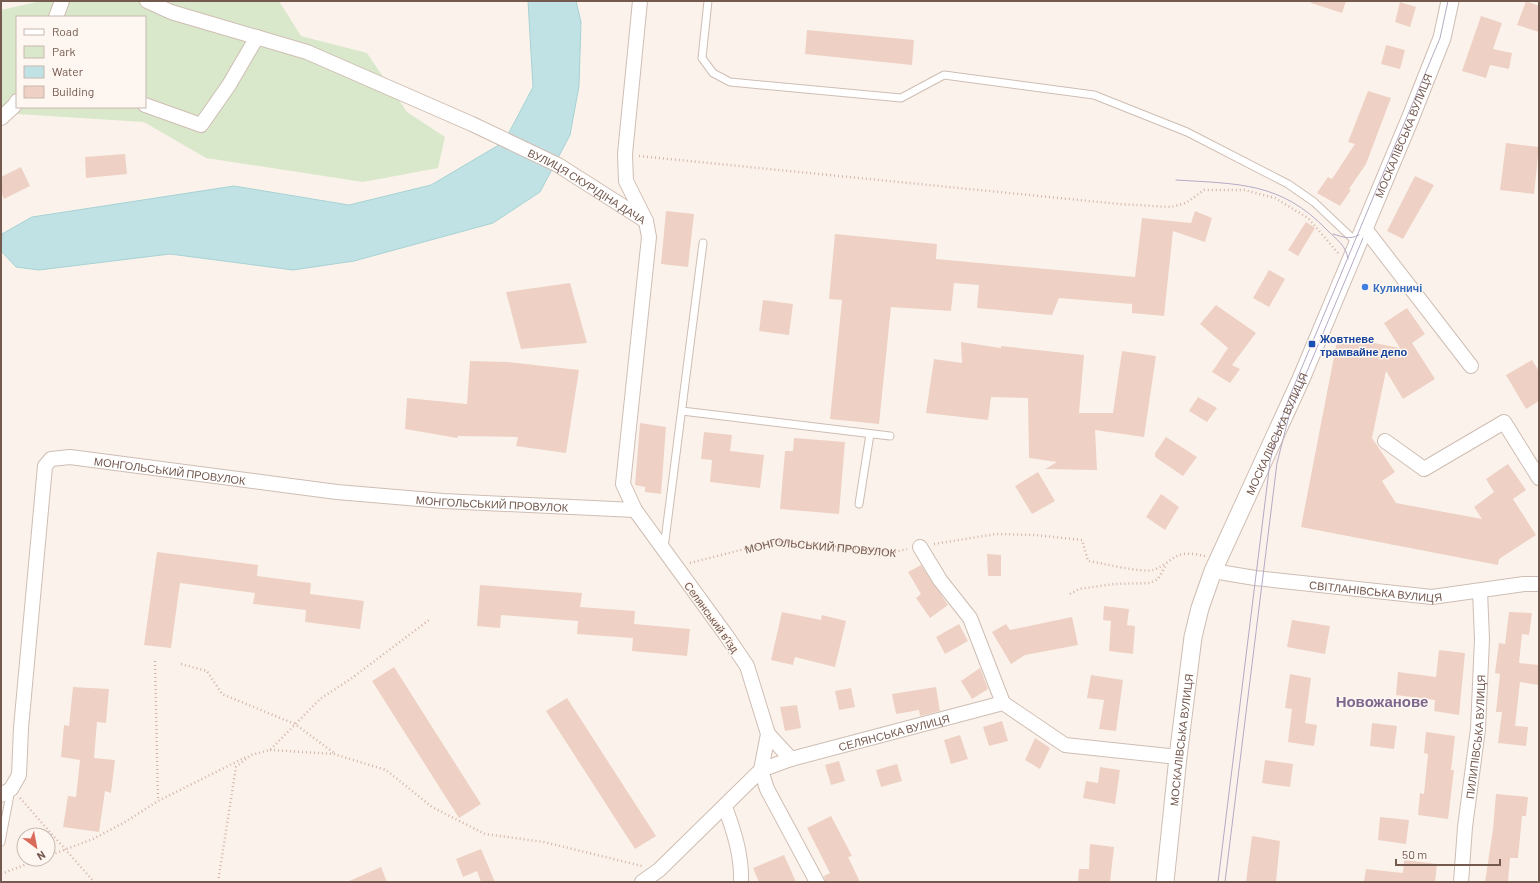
<svg xmlns="http://www.w3.org/2000/svg" width="1540" height="883" font-family="Barlow,sans-serif">
<style>
.green{fill:#d9e8ca;fill-rule:evenodd}
.water{fill:#c0e2e4;stroke:#a7d2d4}
.building{fill:#eed1c4}
.lines{fill:none;stroke-linecap:round;stroke-linejoin:round}
.service-casing{stroke:#cfbdb3;stroke-width:9}
.minor-casing{stroke:#cfbdb3;stroke-width:16}
.tertiary-casing{stroke:#cfbdb3;stroke-width:19}
.path{stroke:#d4b4a7;stroke-width:2.5;stroke-dasharray:1 3;stroke-linecap:butt}
.service{stroke:#fff;stroke-width:7}
.minor{stroke:#fff;stroke-width:14}
.tertiary{stroke:#fff;stroke-width:17}
.tram{stroke:#b5a9c5;stroke-width:1}
.shop-dot{fill:#3f7fe0;stroke:#fef7f1;stroke-width:1.5}
.transit-dot{fill:#1a4fb4;stroke:#fef7f1;stroke-width:1.5}
.labels{text-anchor:middle;dominant-baseline:central;stroke-width:3;stroke-linejoin:round;paint-order:stroke}
.street-label{font-size:11px;fill:#74594f;stroke:#fef7f1}
.shop-label{font-size:11px;font-weight:bold;fill:#366cbe;stroke:#fef7f1;text-anchor:start}
.transit-label{font-size:11px;font-weight:bold;fill:#164399;stroke:#fef7f1;text-anchor:start}
.district-label{font-size:15px;font-weight:bold;fill:#7e678f;stroke:#fef7f1}
</style>
<rect width="100%" height="100%" fill="#fbf3eb"/>
<path class="green" d="M41,1H279L301,36L367,53L407,112L445,137L438,168L363,182L206,158L144,122L1,113V10ZM17,17H145V107H17Z"/>
<path class="water" d="M528,1H576L581,22L579,86L570,135L540,192L493,223L354,261L293,270L170,254L39,270L16,267L1,251L2,234L32,217L234,186L349,205L431,185L504,142L533,87Z"/>
<path class="building" d="M1311,1H1346L1342,13L1311,3Z
M1526,1L1539,6V32L1517,25Z
M1400,2L1416,7L1410,27L1395,22Z
M1481,16L1502,23L1493,49L1512,53L1509,69L1490,65L1486,78L1462,71Z
M807,30L914,40L912,65L805,54Z
M1386,45L1405,50L1400,69L1381,64Z
M1368,91L1391,98L1366,164L1349,189L1351,190L1340,206L1317,193L1328,177L1332,179L1355,144L1348,142Z
M1506,143L1539,147L1534,194L1500,190Z
M125,154L127,174L86,178L85,157Z
M21,167L30,186L4,199L1,192V177Z
M1415,176L1434,185L1403,239L1387,231Z
M666,211L694,214L688,267L661,264Z
M1195,211L1212,218L1205,242L1173,231L1164,316L1132,313V304L1059,298L1052,315L977,308L979,285L954,283L951,311L891,307L879,424L830,419L842,300L829,299L835,234L937,244L936,259L1135,277L1142,218L1191,223Z
M1306,222L1315,228L1298,256L1288,250Z
M1269,270L1285,279L1269,307L1253,298Z
M570,283L587,343L521,349L506,292Z
M763,300L793,304L789,335L759,331Z
M1216,305L1256,333L1232,365L1240,369L1230,383L1212,372L1228,348L1200,324Z
M1407,308L1425,334L1412,343L1435,379L1403,399L1386,371L1372,438L1395,472L1382,481L1396,503L1482,519L1474,507L1494,492L1486,479L1508,464L1526,490L1513,499L1536,535L1499,559L1498,565L1301,527L1338,336L1400,348L1384,323Z
M961,342L1001,348V346L1084,355L1079,413H1113L1122,351L1156,356L1144,437L1095,430L1097,470L1045,469L1057,462L1029,458L1028,398L991,397L988,420L926,413L934,359L962,363Z
M1532,360L1539,371V401L1526,409L1506,375Z
M470,361L508,362L579,370L566,453L516,446L518,437L458,436L457,438L405,429L407,398L467,404Z
M1198,397L1217,408L1207,422L1189,411Z
M640,423L666,427L661,494L645,492V487L635,485Z
M704,432L732,435L730,451L764,455L760,488L710,482L712,460L701,459Z
M1166,437L1197,457L1183,476L1155,457V453Z
M794,438L845,442L839,514L780,509L785,451H793Z
M1038,472L1055,501L1032,514L1015,486Z
M1161,494L1179,507L1165,530L1146,517Z
M157,552L258,565L257,576L311,583L310,594L364,601L360,629L305,622L306,610L253,604L255,593L180,583L171,648L144,645Z
M987,554L1001,555V576H988Z
M921,565L948,605L930,618L916,598L921,594L908,572Z
M480,585L582,593L580,607L635,611L634,624L690,629L687,656L632,651L633,638L577,634L578,621L501,615L500,628L477,626Z
M1104,606L1129,609L1127,625L1135,626L1133,654L1109,651L1111,621L1103,620Z
M782,612L821,620L822,615L846,621L835,667L795,657L793,665L771,660Z
M1509,612L1532,613L1529,635L1522,634L1519,663L1539,665V685L1520,682L1515,726L1528,727L1526,746L1498,743L1502,712H1496L1500,674L1495,673L1499,643L1505,644Z
M1072,617L1078,645L1025,655L1011,664L992,632L1006,624L1010,630Z
M1292,620L1330,626L1325,654L1287,647Z
M959,624L968,641L945,654L936,637Z
M1439,650L1465,653L1459,715L1434,711L1435,700L1396,695L1398,672L1436,677Z
M394,667L481,804L459,818L372,681Z
M980,668L988,689L972,699L961,681Z
M1290,674L1311,678L1305,723L1317,725L1314,746L1288,742L1292,709L1285,708Z
M1091,675L1123,680L1116,731L1099,729L1104,700L1087,698Z
M73,687L109,689L106,723L97,722L94,758L115,760L111,793L105,791L99,832L63,827L68,796L76,797L80,760L61,757L64,725L69,726Z
M936,687L940,711L920,716L919,710L896,714L892,694Z
M851,688L855,707L839,710L835,691Z
M567,698L656,836L635,849L546,711Z
M797,705L801,728L785,731L780,707Z
M1002,721L1008,741L989,746L983,727Z
M1372,723L1397,726L1394,749L1370,746Z
M1426,732L1455,736L1451,770H1454L1448,819L1418,815L1420,793L1424,794L1428,754L1424,753Z
M960,735L968,759L951,764L944,740Z
M1035,738L1050,748L1040,769L1025,760Z
M1265,760L1293,764L1290,787L1262,783Z
M839,761L845,781L831,785L825,765Z
M897,764L902,781L881,787L876,770Z
M1100,767L1120,770L1115,804L1083,798L1086,781L1098,783Z
M1496,794L1528,797L1526,816H1522L1518,858H1510L1508,882H1485L1493,829Z
M831,816L852,856L848,857L860,882H825L824,876L830,873L807,828Z
M1380,817L1409,820L1406,844L1378,840Z
M1252,836L1280,841L1276,882H1246Z
M1090,844L1114,847L1110,882H1078L1079,869H1089Z
M481,849L495,882H481L477,871L463,877L456,859Z
M784,855L796,882H759L753,868Z
M1404,860L1437,864L1435,882H1364L1366,869L1403,873Z
M381,867L387,882H347Z"/>
<g class="lines">
<defs>
<path id="service" d="M708,1L702,58L713,73L730,82L901,98L944,75L1094,95L1187,132L1288,184L1314,202L1352,238L1356,245
M682,411L890,436
M859,504L870,434
M664,548L703,243
M1,842L11,789"/>
<g id="minor">
<path id="s2" d="M147,1L171,12L307,52L472,124L558,165L646,221"/>
<path d="M640,1L625,154L626,181L646,221L649,237L623,484L635,510L726,635L747,666L768,734L761,770L767,789L817,882"/>
<path d="M56,17L62,1"/>
<path d="M145,105L201,125L229,85L257,37"/>
<path d="M1,118L14,106L17,101"/>
<path d="M1366,230L1471,366"/>
<path d="M1385,441L1424,469L1504,422L1539,478"/>
<path d="M920,547L940,580L970,618L1003,703"/>
<path id="s3" d="M1213,571L1255,578L1432,597L1524,584H1539"/>
<path d="M768,734L791,759"/>
<path id="s4" d="M1,795L11,789L19,775L21,728L45,466L51,459L70,457L337,492L443,501L635,510"/>
<path d="M725,807C734,831 742,856 741,882"/>
<path id="s5" d="M642,882L659,870L761,770L791,759L1003,703L1065,745L1178,757"/>
<path id="s6" d="M1461,882L1465,827L1478,729L1482,639L1480,591"/>
</g>
<g id="tertiary">
<path id="s7" d="M1165,882L1178,757L1193,637L1200,608L1213,571L1301,379L1410,119L1442,38L1450,1"/>
</g>
</defs>
<use href="#service" class="service-casing"/>
<use href="#minor" class="minor-casing"/>
<use href="#tertiary" class="tertiary-casing"/>
<g class="path">
<path d="M639,156L1119,204L1171,207L1186,203L1204,190H1244L1275,198L1308,218L1338,253"/>
<path d="M934,544L996,534L1035,535L1082,540L1088,561C1103,563 1140,573 1153,570C1163,567 1169,560 1177,556C1185,552 1196,554 1205,556"/>
<path id="s1" d="M690,563L776,541L895,552L907,549"/>
<path d="M1070,594L1079,589L1114,584L1150,583L1158,579L1166,565"/>
<path d="M155,661L158,801"/>
<path d="M181,664L207,671L222,694L295,724L334,753"/>
<path d="M270,750L334,754L386,770L432,807L485,834L544,842L642,866"/>
<path d="M20,798L94,882"/>
<path d="M48,856L93,839L125,822L158,801L248,756"/>
<path d="M1,874L40,859"/>
<path d="M218,882L236,767L251,755L270,750L320,699L352,678L429,620"/>
</g>
<use href="#service" class="service"/>
<use href="#minor" class="minor"/>
<use href="#tertiary" class="tertiary"/>
<path class="tram" d="M1176,180C1239,184 1281,182 1327,230C1337,240 1346,245 1348,259
M1333,234C1343,237 1349,240 1359,235
M1218,882L1270,462L1277,432L1289,398L1440,38L1448,1
M1225,882L1277,463L1290,412L1363,238"/>
</g>
<circle class="shop-dot" cx="1365" cy="287" r="4"/>
<rect class="transit-dot" x="1308" y="340" width="8" height="8" rx="2"/>
<g class="labels">
<g class="street-label">
<text stroke="none"><textPath href="#s7" startOffset="791">МОСКАЛІВСЬКА ВУЛИЦЯ</textPath></text>
<text stroke="none"><textPath href="#s2" startOffset="479">ВУЛИЦЯ СКУРІДІНА ДАЧА</textPath></text>
<text stroke="none"><textPath href="#s7" startOffset="467">МОСКАЛІВСЬКА ВУЛИЦЯ</textPath></text>
<text stroke="none"><textPath href="#s4" startOffset="467">МОНГОЛЬСЬКИЙ ПРОВУЛОК</textPath></text>
<text stroke="none"><textPath href="#s4" startOffset="791">МОНГОЛЬСЬКИЙ ПРОВУЛОК</textPath></text>
<text stroke="none"><textPath href="#s1" startOffset="133">МОНГОЛЬСЬКИЙ ПРОВУЛОК</textPath></text>
<text stroke="none"><textPath href="#s3" startOffset="164">СВІТЛАНІВСЬКА ВУЛИЦЯ</textPath></text>
<text transform="translate(712 617) rotate(54)">Селянський вʼїзд</text>
<text stroke="none"><textPath href="#s5" startOffset="302">СЕЛЯНСЬКА ВУЛИЦЯ</textPath></text>
<text stroke="none"><textPath href="#s6" startOffset="146">ПИЛИПІВСЬКА ВУЛИЦЯ</textPath></text>
<text stroke="none"><textPath href="#s7" startOffset="143">МОСКАЛІВСЬКА ВУЛИЦЯ</textPath></text>
</g>
<g class="shop-label">
<text x="1373" y="287">Кулиничі</text>
</g>
<g class="transit-label">
<text x="1320" y="338">Жовтневе<tspan x="1320" dy="13">трамвайне депо</tspan></text>
</g>
<g class="district-label">
<text x="1382" y="701">Новожанове</text>
</g>
</g>
<rect width="1540" height="883" fill="none" stroke="#74594f" stroke-width="4"/>
<rect x="16" y="16" width="130" height="92" fill="#fef7f1" stroke="#c7b8b0"/>
<rect x="24" y="29" width="20" height="6" fill="#ffffff" stroke="#c7b8b0"/>
<text x="52" y="36" font-size="12" fill="#74594f">Road</text>
<rect x="24" y="46" width="20" height="12" fill="#d9e8ca" stroke="#c7b8b0"/>
<text x="52" y="56" font-size="12" fill="#74594f">Park</text>
<rect x="24" y="66" width="20" height="12" fill="#c0e2e4" stroke="#c7b8b0"/>
<text x="52" y="76" font-size="12" fill="#74594f">Water</text>
<rect x="24" y="86" width="20" height="12" fill="#eed1c4" stroke="#c7b8b0"/>
<text x="52" y="96" font-size="12" fill="#74594f">Building</text>
<g transform="translate(36 847) rotate(148)"><circle r="19" fill="#fef7f1" stroke="#c7b8b0"/>
<path d="M0-3L7 15L0 10L-7 15Z" fill="#da6b5b"/>
<text y="-6" font-size="11" font-weight="bold" text-anchor="middle" fill="#74594f">N</text>
</g>
<path d="M1396 859v6h104v-6" fill="none" stroke="#74594f" stroke-width="2"/>
<text x="1402" y="859" font-size="12" fill="#74594f" stroke="#fef7f1" stroke-width="3" paint-order="stroke">50 m</text>
</svg>
